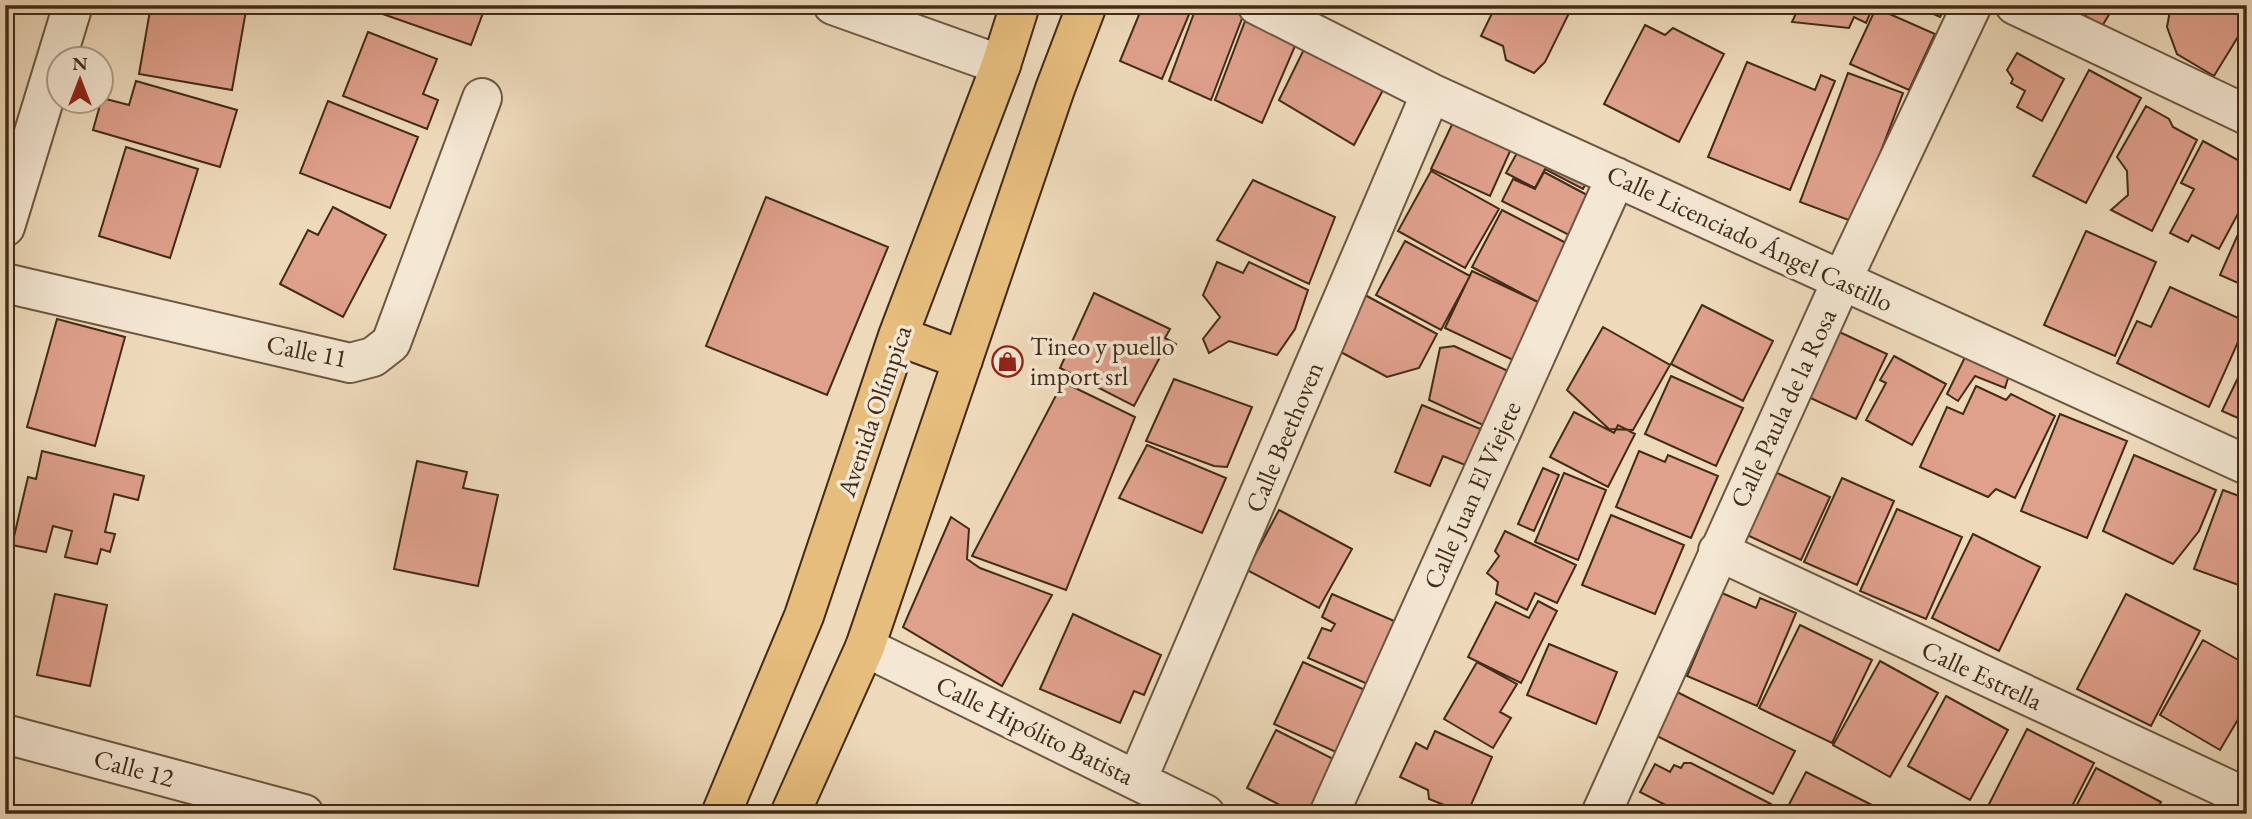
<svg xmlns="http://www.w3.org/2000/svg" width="2252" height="819" font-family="'EB Garamond',serif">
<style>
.building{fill:#dfa08c;stroke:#422b18;stroke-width:2}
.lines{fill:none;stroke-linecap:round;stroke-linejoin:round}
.minor-casing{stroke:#6d5741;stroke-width:42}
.major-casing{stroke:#422b18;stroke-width:42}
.minor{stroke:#f4e7d3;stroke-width:38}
.major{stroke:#e7bd7e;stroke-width:38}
.labels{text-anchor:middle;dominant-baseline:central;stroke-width:7;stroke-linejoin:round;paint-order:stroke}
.street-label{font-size:26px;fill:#422b18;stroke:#f4e7d3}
.poi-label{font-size:26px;fill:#422b18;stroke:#f4e7d3;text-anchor:start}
</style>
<rect width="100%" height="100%" fill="#eedabb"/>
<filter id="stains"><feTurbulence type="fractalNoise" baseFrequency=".00286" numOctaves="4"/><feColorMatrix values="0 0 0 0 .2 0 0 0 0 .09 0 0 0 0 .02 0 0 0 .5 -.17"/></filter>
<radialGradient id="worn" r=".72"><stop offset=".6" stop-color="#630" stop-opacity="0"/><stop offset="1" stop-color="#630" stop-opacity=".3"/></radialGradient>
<path class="building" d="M151,5H247L232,90L139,74Z
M357,5H486L471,45Z
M1143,5H1193L1162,79L1120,61Z
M1197,5L1246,8L1211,100L1169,81Z
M1441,5H1469L1466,14Z
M1496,5H1573L1545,62L1534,73L1506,60L1503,46L1481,36Z
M1800,5H1874L1866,23L1854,17L1849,28L1792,22Z
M1914,5H1946L1940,17Z
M2068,5H2115L2102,26Z
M2171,5H2242L2247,22L2214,76L2177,54L2167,27Z
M1250,8L1301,32L1262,123L1215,100Z
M1876,8L1935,34L1909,90L1850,64Z
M1645,25L1665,35L1673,28L1724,54L1679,142L1604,104Z
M368,32L437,59L423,94L438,100L427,129L343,96Z
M1312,33L1392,73L1354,145L1279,100Z
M2017,53L2064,79L2042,121L2017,107L2025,91L2011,83L2013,79L2007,70Z
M1747,62L1815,90L1821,75L1835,81L1790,190L1708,157Z
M2089,70L2141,98L2086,203L2033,176Z
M1848,73L1903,93L1854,222L1800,202Z
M136,81L237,110L220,167L93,130L102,98L129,105Z
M328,101L418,137L390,208L300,173Z
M2146,106L2169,119L2173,127L2197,140L2152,231L2111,210L2128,195L2127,171L2117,157Z
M1457,114L1515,140L1490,196L1431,169Z
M1524,140L1591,174L1583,189L1545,169L1535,188L1506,173Z
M2203,141L2247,165V197L2219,249L2192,235L2188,242L2170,233L2194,189L2181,183Z
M126,147L198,169L170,258L99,236Z
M1431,171L1499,209L1465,268L1398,231Z
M1544,172L1589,196L1569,235L1502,201L1513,179L1535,189Z
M1253,180L1335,217L1309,284L1217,240Z
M766,197L888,247L827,395L706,346Z
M333,207L386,235L343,317L280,284L308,230L318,235Z
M1502,210L1570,245L1540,303L1472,267Z
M2247,214V287L2220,275Z
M2086,231L2156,262L2115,356L2044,325Z
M1405,241L1470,276L1441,330L1376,295Z
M1217,262L1243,273L1249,262L1308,290L1295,329L1277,355L1229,341L1209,353L1203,339L1220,317L1203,295Z
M1472,271L1540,303L1513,360L1445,328Z
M2170,287L2247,322L2209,407L2117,363L2137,321L2151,327Z
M1094,293L1170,329L1165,338L1176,344L1168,357H1160L1134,406L1060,368Z
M1365,295L1437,334L1419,368L1387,377L1337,350Z
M1702,305L1773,341L1743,401L1671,364Z
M57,319L125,337L95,446L27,427Z
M1603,327L1670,365L1633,430L1609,429L1567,390Z
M1835,330L1887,354L1856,419L1804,395Z
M1454,346L1521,377L1496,431L1429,400L1440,348Z
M1969,349L2011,368L2005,388L1975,376L1958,401L1947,394Z
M1894,356L1946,384L1912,445L1866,420L1886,383L1880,380Z
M2247,359V422L2222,411Z
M1671,376L1743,408L1716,466L1645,434Z
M1174,379L1252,407L1227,467L1214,466L1146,441Z
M1063,382L1135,417L1066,590L972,556Z
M1976,386L2006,400L2011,394L2055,416L2015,498L1996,489L1988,497L1920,467L1947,407L1963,414Z
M1422,405L1495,435L1480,471L1443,456L1430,486L1395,472Z
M1574,412L1614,433L1618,425L1635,434L1608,487L1550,457Z
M2060,414L2127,441L2087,538L2021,511Z
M1147,445L1226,478L1202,533L1119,498Z
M42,451L144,476L138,500L114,494L105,532L115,534L110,552L101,549L97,564L65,557L72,531L53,526L46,552L12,545L28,477L36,479Z
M1639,451L1665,462L1668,455L1718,476L1691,538L1616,507Z
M2134,455L2216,490L2199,531L2173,564L2103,531Z
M417,461L467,472L463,488L498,495L478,586L394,569Z
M1543,468L1559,475L1534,531L1518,524Z
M1775,472L1830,497L1801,560L1747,535Z
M1564,473L1606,490L1578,560L1535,542Z
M1842,478L1894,501L1857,585L1804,562Z
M2223,490L2247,499V588L2194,569Z
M1897,509L1962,537L1926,619L1860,591Z
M1279,510L1352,549L1319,608L1247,570Z
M1611,515L1684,545L1655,614L1582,585Z
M951,517L969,529L967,559L980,568L1052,595L1002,686L903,627Z
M1505,531L1576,565L1557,603L1535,593L1527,610L1496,594L1498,582L1487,573L1499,556L1495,551Z
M1973,534L2040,567L1999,651L1932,618Z
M1722,593L1756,608L1760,598L1796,613L1757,706L1687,676Z
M55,594L107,605L90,686L37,675Z
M1332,594L1408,627L1379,689L1308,658L1322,628L1331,631L1335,624L1322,617Z
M2126,594L2200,631L2151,726L2077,689Z
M1538,601L1557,611L1521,683L1468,657L1496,602L1529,618Z
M1073,614L1161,655L1144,695L1134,691L1120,723L1040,689Z
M1800,625L1872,660L1832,743L1759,708Z
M2203,640L2247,665V704L2220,750L2160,715Z
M1549,644L1617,672L1596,724L1527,695Z
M1880,661L1938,693L1890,777L1833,745Z
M1303,662L1376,695L1347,757L1274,724Z
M1477,662L1517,684L1500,712L1511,718L1493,748L1444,719Z
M1677,692L1795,751L1773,794L1655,735Z
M1946,696L2008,730L1970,800L1908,766Z
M2027,729L2094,763L2068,814H1984Z
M1276,730L1345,765L1320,814H1297L1247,788Z
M1435,731L1492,757L1467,814L1429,799L1428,790L1400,777L1416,743L1427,749Z
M1684,763H1691L1771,804L1766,814H1683L1640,792L1655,764L1670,772L1674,765L1681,768Z
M2096,768L2161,802L2155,814H2072Z
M1806,772L1872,805L1867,814H1784Z
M2187,805L2204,814H2182Z"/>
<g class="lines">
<defs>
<path id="minor" d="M833,5L1001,65
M1257,5L1431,93L2247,465
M2015,5L2247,115
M5,227L73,5
M5,283L350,363L373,357L391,343L482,98
M1718,551L2247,798
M865,647L1205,814
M5,734L304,814
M1137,780L1431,93
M1329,814L1616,177
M1601,814L1842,280L1972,5"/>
<path id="major" d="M898,336L963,360
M721,814L804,616L898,336L1001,65L1020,5
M790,814L865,647L1055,89L1087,5"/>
</defs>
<use href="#minor" class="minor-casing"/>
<use href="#major" class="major-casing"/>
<use href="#minor" class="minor"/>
<use href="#major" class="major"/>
</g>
<defs>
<symbol id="shop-ring" viewBox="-11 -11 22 22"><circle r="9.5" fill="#f4e7d3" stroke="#8f2418" stroke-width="1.5"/><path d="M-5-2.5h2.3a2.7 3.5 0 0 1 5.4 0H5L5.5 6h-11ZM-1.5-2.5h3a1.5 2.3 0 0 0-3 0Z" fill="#8f2418"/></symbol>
</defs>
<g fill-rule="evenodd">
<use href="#shop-ring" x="990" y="344" width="35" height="35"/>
</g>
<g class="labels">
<g class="street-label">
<text transform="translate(1750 238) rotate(25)">Calle Licenciado Ángel Castillo</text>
<text transform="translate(307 351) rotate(11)">Calle 11</text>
<text transform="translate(1783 408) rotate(-65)">Calle Paula de la Rosa</text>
<text transform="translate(874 411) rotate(-71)">Avenida Olímpica</text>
<text transform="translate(1284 437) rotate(-67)">Calle Beethoven</text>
<text transform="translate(1472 495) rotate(-66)">Calle Juan El Viejete</text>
<text transform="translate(1982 675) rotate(25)">Calle Estrella</text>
<text transform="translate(1035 730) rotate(26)">Calle Hipólito Batista</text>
<text transform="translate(134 768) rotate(15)">Calle 12</text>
</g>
<g class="poi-label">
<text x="1030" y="346">Tineo y puello<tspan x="1030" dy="30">import srl</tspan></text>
</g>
</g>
<rect width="2252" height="819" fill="none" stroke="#eedabb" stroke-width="28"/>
<rect x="7" y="7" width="2238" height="805" fill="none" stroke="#422b18" stroke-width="3.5"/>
<rect x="14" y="14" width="2224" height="791" fill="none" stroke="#422b18" stroke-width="2"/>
<g transform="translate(80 80)"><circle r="33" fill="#f4e7d3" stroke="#ad9c88" stroke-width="2"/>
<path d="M0-5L12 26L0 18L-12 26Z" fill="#8f2418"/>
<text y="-10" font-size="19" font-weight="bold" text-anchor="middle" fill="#422b18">N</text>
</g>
<rect width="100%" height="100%" filter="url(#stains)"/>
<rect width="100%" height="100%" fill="url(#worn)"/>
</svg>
